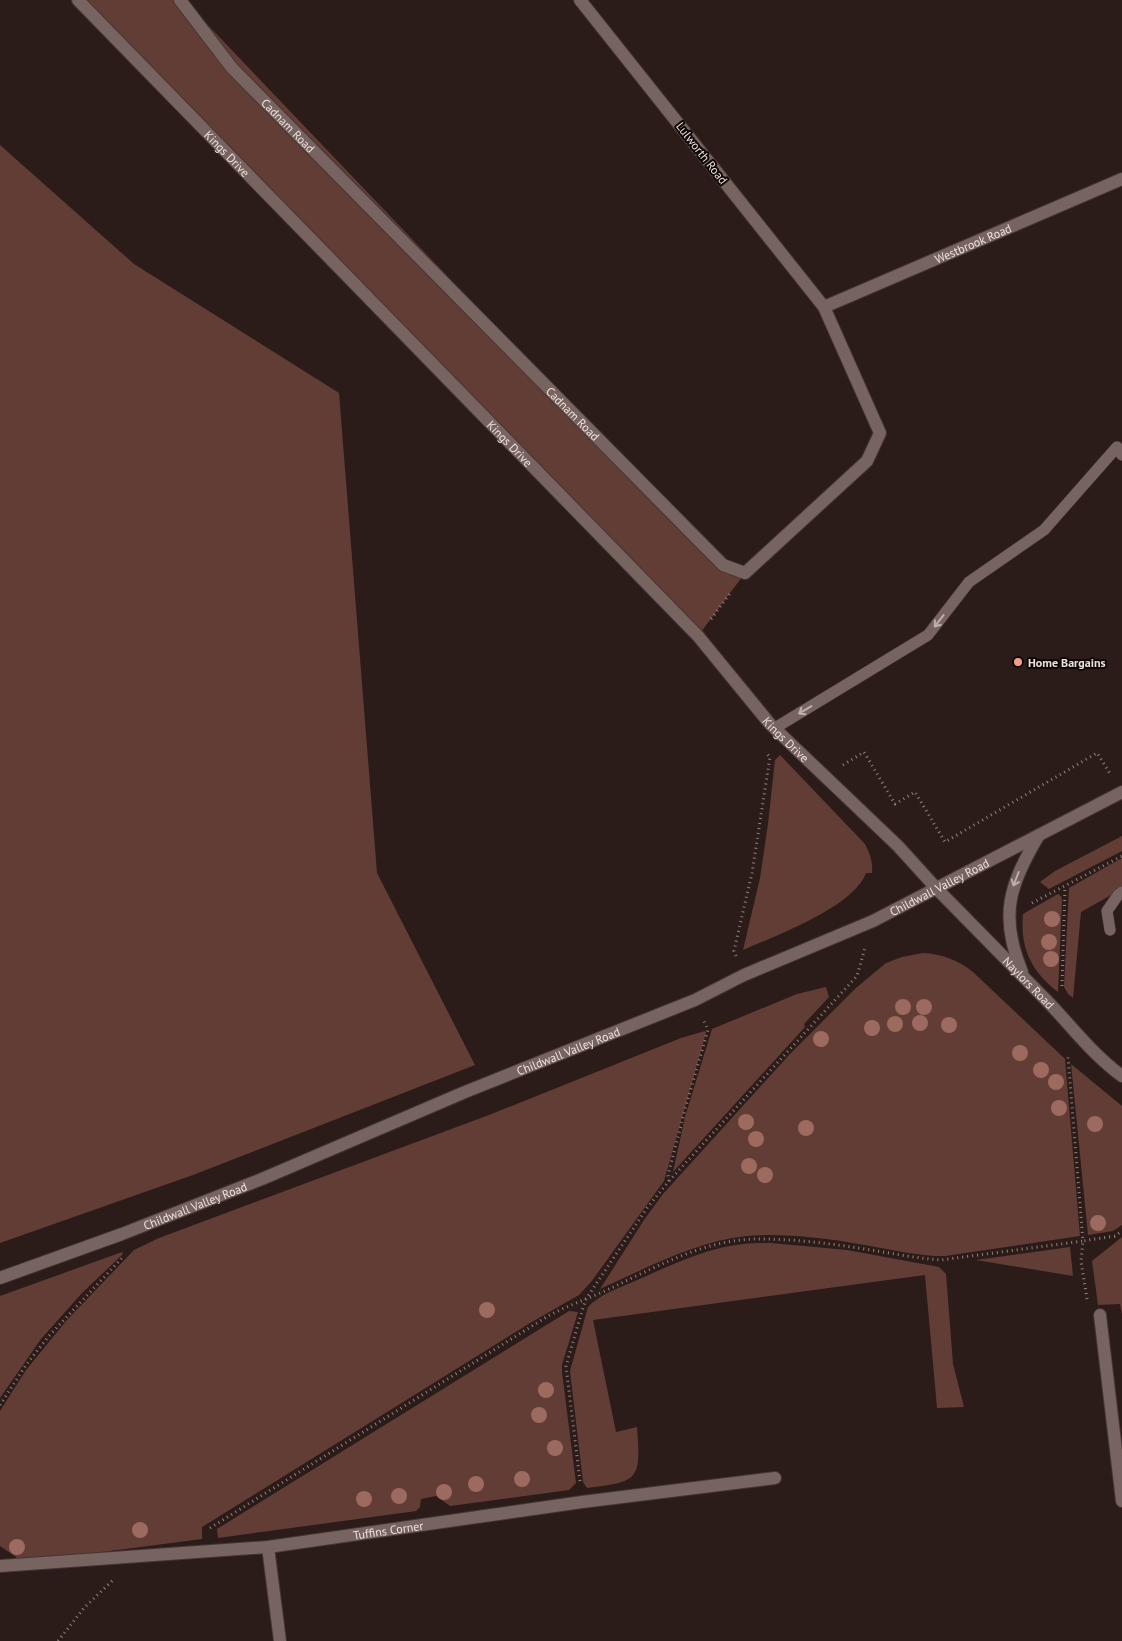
<svg xmlns="http://www.w3.org/2000/svg" width="1122" height="1641" font-family="'PT Sans',sans-serif">
<style>
.green{fill:#623d36}
.lines{fill:none;stroke-linecap:round;stroke-linejoin:round}
.service-casing{stroke:#443635;stroke-width:12}
.minor-casing{stroke:#443635;stroke-width:14}
.tertiary-casing{stroke:#443635;stroke-width:14}
.secondary-casing{stroke:#443635;stroke-width:14}
.path{stroke:#918380;stroke-width:3;stroke-dasharray:1 4;stroke-linecap:butt}
.service{stroke:#77635f;stroke-width:11}
.minor{stroke:#77635f;stroke-width:12}
.tertiary{stroke:#77635f;stroke-width:12}
.secondary{stroke:#77635f;stroke-width:12}
.tree{fill:#9d6a5f}
.oneway{stroke:#beafac}
.poi-dot{fill:#f49d8c;stroke:#0f0807;stroke-width:2}
.labels{text-anchor:middle;dominant-baseline:central;stroke-width:4;stroke-linejoin:round;paint-order:stroke}
.street-label{font-size:12px;fill:#ede1df;stroke:#0f0807}
.poi-label{font-size:12px;font-weight:bold;fill:#ede1df;stroke:#0f0807;text-anchor:start}
</style>
<rect width="100%" height="100%" fill="#2c1c19"/>
<path class="green" d="M85,0H184L723,565L745,573L698,636Z
M0,145L134,264L339,393L377,873L475,1065L193,1175L0,1243Z
M780,755L865,844C870,854 873,862 872,873H866C854,907 775,936 743,950L760,878L768,824L775,760Z
M1122,836V851L1049,889L1040,882L1055,871Z
M1122,858V889L1081,912L1073,998L1068,994L1064,987L1069,888Z
M1058,894L1061,896L1062,900L1058,992C1031,971 1020,948 1023,914Z
M923,953C942,954 958,960 973,972L1065,1059L1080,1236L945,1256H934C908,1254 883,1248 858,1244C827,1238 778,1233 747,1236C696,1241 647,1268 600,1289L644,1220L663,1194L789,1055L856,988L886,963L902,957Z
M826,987L829,997L804,1024L805,1027L673,1172L685,1117L712,1029L797,994Z
M705,1031L706,1033L664,1181L591,1282L579,1295L530,1323L202,1527V1539L17,1563L16,1557L0,1546V1411L26,1370L67,1320L134,1250L159,1238L489,1115L681,1038Z
M1071,1064L1122,1106V1225L1113,1231L1088,1235Z
M1122,1237V1314L1120,1304L1098,1305L1092,1261Z
M771,1243L847,1250L939,1267L946,1274L953,1364L964,1407L937,1408L925,1275L593,1320L616,1432L637,1427C641,1480 639,1482 587,1488L583,1482L570,1371L588,1307C600,1294 619,1288 635,1281C667,1267 701,1250 736,1245C748,1243 759,1243 771,1243Z
M1070,1247L1073,1276L976,1260Z
M122,1252L123,1254L82,1293L41,1339L0,1398V1296Z
M569,1311L578,1312L562,1365V1372L576,1483L569,1490L450,1506L436,1496L421,1499L420,1507L416,1511L218,1538L217,1529Z"/>
<g class="lines">
<defs>
<path id="service" d="M775,728L928,635L969,582L1044,530L1117,447L1122,455
M1110,930L1107,911L1118,895L1122,892"/>
<g id="minor">
<path id="s1" d="M78,0L698,636L770,724L898,846L937,889"/>
<path id="s2" d="M180,0L232,68L723,565L745,573L867,461L880,433L824,307L580,0"/>
<path id="s3" d="M824,307L1122,179"/>
<path d="M1100,1315L1122,1501"/>
<path d="M268,1547L280,1641"/>
<path id="s4" d="M0,1566L268,1547L582,1502L775,1478"/>
</g>
<g id="tertiary">
<path id="s5" d="M937,889C974,927 1012,965 1049,1003C1073,1028 1094,1056 1122,1076"/>
<path d="M1022,972C999,916 1009,885 1039,835"/>
</g>
<g id="secondary">
<path id="s6" d="M0,1278L122,1234L262,1179L465,1092L695,1000L744,975L873,921L1122,792"/>
</g>
</defs>
<use href="#service" class="service-casing"/>
<use href="#minor" class="minor-casing"/>
<use href="#tertiary" class="tertiary-casing"/>
<use href="#secondary" class="secondary-casing"/>
<path class="path" d="M711,619L731,592
M843,765L864,752L895,804L915,792L945,842L1097,753L1111,775
M1032,903L1122,856
M736,956L734,951L752,873L770,757L767,754
M1062,986L1065,887
M669,1181L857,976L865,948
M1087,1299L1081,1261L1083,1241L1115,1236L1122,1231
M0,1405L26,1365L48,1337L122,1258
M580,1481L566,1366L582,1311L586,1299L647,1208L669,1181L668,1175L686,1106L708,1030L703,1019
M210,1528L548,1316C567,1306 587,1299 607,1290C654,1268 707,1238 760,1239C793,1239 826,1243 858,1248C886,1252 913,1258 941,1260L1083,1241L1068,1057L1069,1055
M58,1641L84,1608L113,1580"/>
<use href="#service" class="service"/>
<use href="#minor" class="minor"/>
<use href="#tertiary" class="tertiary"/>
<use href="#secondary" class="secondary"/>
</g>
<g class="tree">
<circle cx="1052" cy="919" r="8"/>
<circle cx="1049" cy="942" r="8"/>
<circle cx="1051" cy="959" r="8"/>
<circle cx="903" cy="1007" r="8"/>
<circle cx="924" cy="1007" r="8"/>
<circle cx="920" cy="1023" r="8"/>
<circle cx="895" cy="1024" r="8"/>
<circle cx="949" cy="1025" r="8"/>
<circle cx="872" cy="1028" r="8"/>
<circle cx="821" cy="1039" r="8"/>
<circle cx="1020" cy="1053" r="8"/>
<circle cx="1041" cy="1070" r="8"/>
<circle cx="1056" cy="1082" r="8"/>
<circle cx="1059" cy="1108" r="8"/>
<circle cx="746" cy="1122" r="8"/>
<circle cx="1095" cy="1124" r="8"/>
<circle cx="806" cy="1128" r="8"/>
<circle cx="756" cy="1139" r="8"/>
<circle cx="749" cy="1166" r="8"/>
<circle cx="765" cy="1175" r="8"/>
<circle cx="1098" cy="1223" r="8"/>
<circle cx="487" cy="1310" r="8"/>
<circle cx="546" cy="1390" r="8"/>
<circle cx="539" cy="1415" r="8"/>
<circle cx="555" cy="1448" r="8"/>
<circle cx="522" cy="1479" r="8"/>
<circle cx="476" cy="1484" r="8"/>
<circle cx="444" cy="1492" r="8"/>
<circle cx="399" cy="1496" r="8"/>
<circle cx="364" cy="1499" r="8"/>
<circle cx="140" cy="1530" r="8"/>
<circle cx="17" cy="1547" r="8"/>
</g>
<defs><path id="oneway-shaft" d="M-6 0H5M1.5-3L5.5 0L1.5 3" fill="none" stroke-width="1.6" stroke-linecap="round" stroke-linejoin="round" transform="scale(1.25)"/></defs>
<g class="oneway">
<use href="#oneway-shaft" transform="translate(939 621) rotate(128)"/>
<use href="#oneway-shaft" transform="translate(805 710) rotate(149)"/>
<use href="#oneway-shaft" transform="translate(1016 879) rotate(111)"/>
</g>
<circle class="poi-dot" cx="1018" cy="662" r="5"/>
<g class="labels">
<g class="street-label">
<text stroke="none"><textPath href="#s2" startOffset="166">Cadnam Road</textPath></text>
<text stroke="none"><textPath href="#s1" startOffset="214">Kings Drive</textPath></text>
<text transform="translate(702 153) rotate(52)">Lulworth Road</text>
<text stroke="none"><textPath href="#s3" startOffset="162">Westbrook Road</textPath></text>
<text stroke="none"><textPath href="#s2" startOffset="571">Cadnam Road</textPath></text>
<text stroke="none"><textPath href="#s1" startOffset="619">Kings Drive</textPath></text>
<text stroke="none"><textPath href="#s1" startOffset="1024">Kings Drive</textPath></text>
<text stroke="none"><textPath href="#s6" startOffset="1018">Childwall Valley Road</textPath></text>
<text stroke="none"><textPath href="#s5" startOffset="131">Naylors Road</textPath></text>
<text stroke="none"><textPath href="#s6" startOffset="612">Childwall Valley Road</textPath></text>
<text stroke="none"><textPath href="#s6" startOffset="208">Childwall Valley Road</textPath></text>
<text stroke="none"><textPath href="#s4" startOffset="390">Tuffins Corner</textPath></text>
</g>
<g class="poi-label">
<text x="1028" y="662">Home Bargains</text>
</g>
</g>
</svg>
